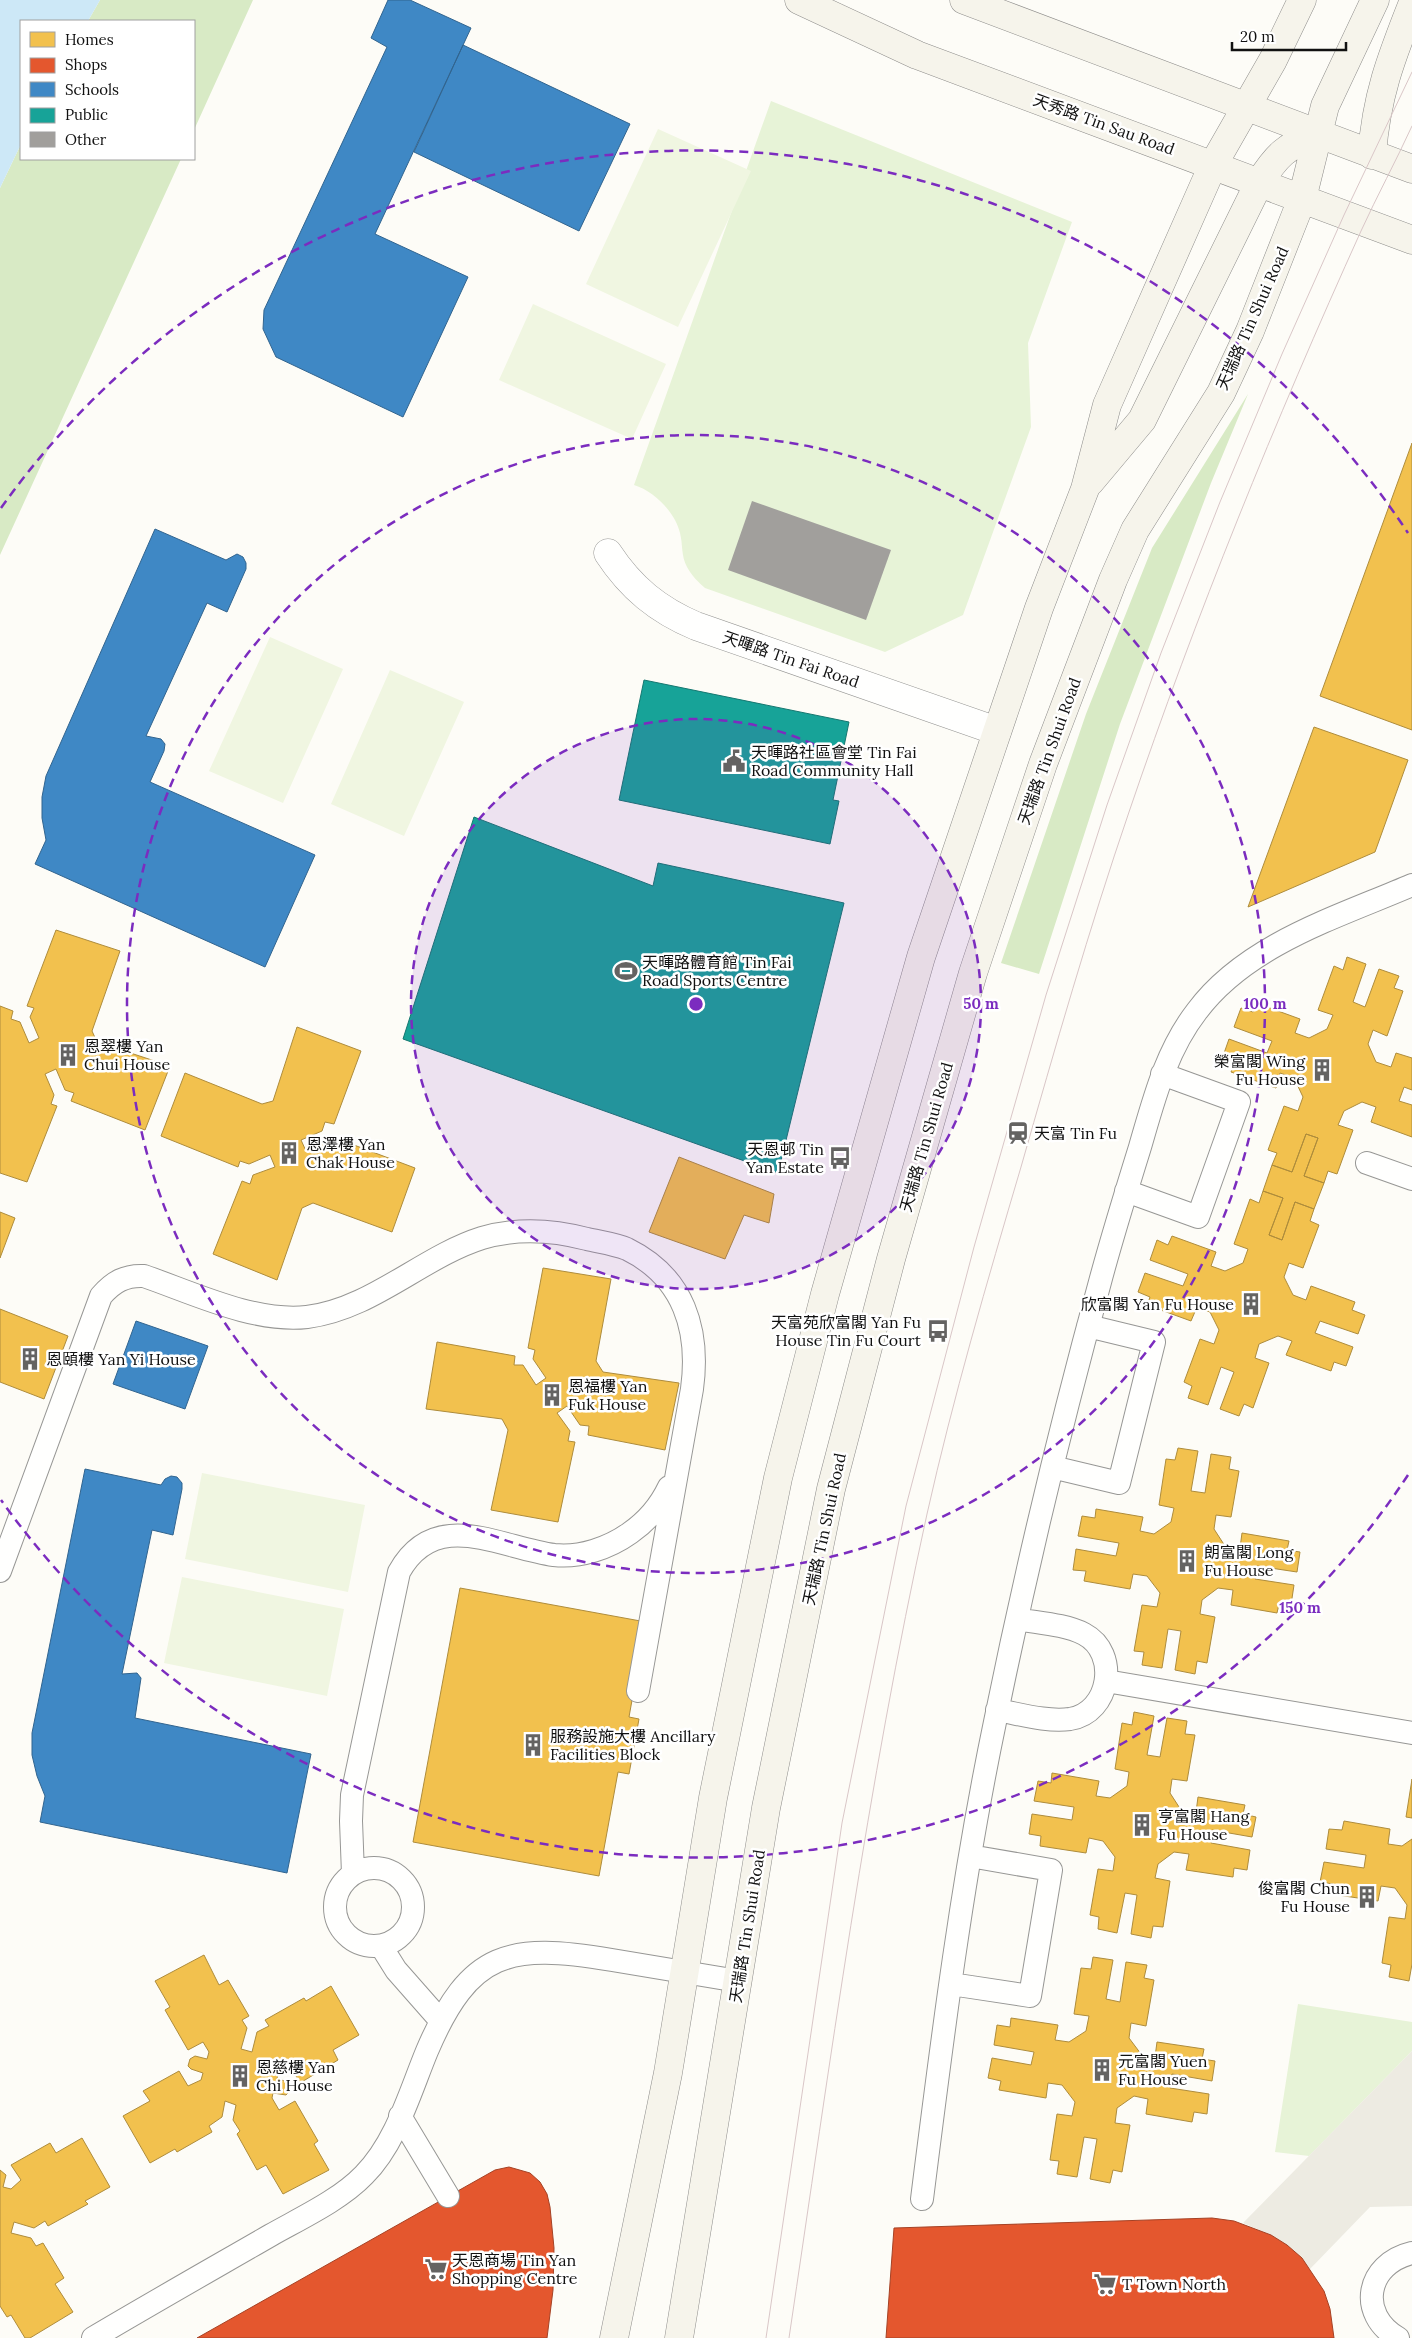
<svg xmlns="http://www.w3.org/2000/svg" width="1412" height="2338" font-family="Lora,'Noto Sans SC',serif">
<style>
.green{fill:#e7f3d7}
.forest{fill:#d8eac5}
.pitch{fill:#f0f6e1}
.plaza{fill:#edebe2}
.water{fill:#cde8f7}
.homes{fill:#f2c14e;stroke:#ae8c3c}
.shops{fill:#e4572e;stroke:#a54225}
.schools{fill:#3f88c5;stroke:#31648f}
.public{fill:#17a398;stroke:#157770}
.building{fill:#a19f9c}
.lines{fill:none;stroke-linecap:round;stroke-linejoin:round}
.lane-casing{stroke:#979795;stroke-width:24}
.street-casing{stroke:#979795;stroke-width:29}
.secondary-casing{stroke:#8e8d8b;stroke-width:29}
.lane{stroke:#fffffe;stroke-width:22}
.street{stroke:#fffffe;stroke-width:28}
.secondary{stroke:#f6f4eb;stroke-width:28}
.tram{stroke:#d9c6c7;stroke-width:1}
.ring{fill:none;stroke:#7b2cbf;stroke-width:2.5;stroke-dasharray:9 6}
.labels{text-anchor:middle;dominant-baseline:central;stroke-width:5;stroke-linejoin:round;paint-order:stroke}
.street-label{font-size:16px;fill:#111;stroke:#fff}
.poi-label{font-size:16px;fill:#111;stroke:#fff;text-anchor:start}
.centre{fill:#7b2cbf;stroke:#fff;stroke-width:2.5}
.ring-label{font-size:15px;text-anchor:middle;font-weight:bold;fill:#7b2cbf;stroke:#fff;stroke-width:5;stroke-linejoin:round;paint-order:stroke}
</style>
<rect width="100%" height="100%" fill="#fdfcf7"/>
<path class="green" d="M771,101L1072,222L1028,343L1031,427L963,615L885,652L705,588C698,582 692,576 687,567C681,556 683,545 680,533C675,512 654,491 634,485Z
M1298,2004L1412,2022V2051L1309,2156L1275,2152Z"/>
<path class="forest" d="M100,0H253L194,130V21H88Z
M21,144V159H181L0,555V188Z
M1248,394L1211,483L1120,724L1039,974L1001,963L1086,714L1152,548Z"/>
<path class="pitch" d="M658,129L751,171L678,327L586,284Z
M533,304L666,364L632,439L499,380Z
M270,637L343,669L283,803L209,771Z
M390,670L464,702L404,836L331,804Z
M202,1473L365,1505L348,1592L185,1559Z
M182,1577L344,1609L327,1696L164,1663Z"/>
<path class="plaza" d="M1412,2051V2206L1370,2207L1310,2269L1287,2245L1271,2235L1243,2223Z"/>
<path class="water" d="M0,0H100L88,21H21V144L0,188Z"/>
<path class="homes" d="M1412,443V730L1320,696Z
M1314,727L1408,760L1375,852L1248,907Z
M56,930L120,951L92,1031L97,1042L170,1066L145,1130L71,1101L74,1093L65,1090L56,1069L45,1074L54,1095L51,1104L57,1106L27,1182L0,1173V1006L13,1011L11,1019L20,1022L29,1043L39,1038L30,1017L34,1008L27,1006Z
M1347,957L1366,964L1353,1002L1365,1007L1379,969L1399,976L1394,988L1403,991L1387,1036L1373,1030L1368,1044L1376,1062L1391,1067L1396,1053L1412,1058V1090L1404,1087L1399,1101L1412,1105V1137L1371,1122L1376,1107L1362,1102L1344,1111L1338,1125L1353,1130L1337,1174L1328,1171L1324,1183L1304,1176L1318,1138L1306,1134L1292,1172L1272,1165L1277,1153L1268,1150L1284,1106L1298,1111L1303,1097L1294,1078L1280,1073L1276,1088L1231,1072L1235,1063L1222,1059L1229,1039L1267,1053L1272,1041L1234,1027L1241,1008L1253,1012L1256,1003L1300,1019L1295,1033L1309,1038L1327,1029L1333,1015L1318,1010L1334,966L1343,970Z
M297,1027L361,1051L334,1124L325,1122L322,1131L301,1140L306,1151L327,1142L337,1145L338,1139L415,1168L392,1232L313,1203L302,1208L277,1280L213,1254L242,1181L250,1184L253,1175L275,1167L270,1155L249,1164L240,1161L238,1167L161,1136L185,1073L262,1104L273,1101Z
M1306,1134L1318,1138L1304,1176L1324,1183L1314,1209L1295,1202L1282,1240L1269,1235L1283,1198L1263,1191L1272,1165L1292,1172Z
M679,1157L774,1194L769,1223L744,1215L725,1259L649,1232Z
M1263,1191L1283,1198L1269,1235L1282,1240L1295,1202L1314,1209L1310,1221L1319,1225L1303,1268L1289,1263L1284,1277L1293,1295L1306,1300L1311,1286L1355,1302L1352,1310L1365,1315L1358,1334L1320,1321L1315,1333L1353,1347L1346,1366L1334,1362L1331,1371L1286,1355L1292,1341L1278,1336L1259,1344L1255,1358L1269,1363L1253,1408L1244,1404L1239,1416L1220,1409L1234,1372L1221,1367L1208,1405L1188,1398L1192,1386L1184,1382L1200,1339L1214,1344L1219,1330L1210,1312L1197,1307L1191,1321L1147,1305L1150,1297L1138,1292L1145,1273L1183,1286L1188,1274L1150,1260L1157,1240L1168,1245L1172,1236L1216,1252L1211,1266L1225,1271L1243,1263L1248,1249L1234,1244L1250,1199L1259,1203Z
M0,1212L15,1218L0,1258Z
M543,1268L611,1279L596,1361L603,1372L679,1383L665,1450L588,1435L589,1426L580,1425L567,1406L557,1413L570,1431L568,1441L575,1442L558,1522L491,1510L508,1430L502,1419L426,1409L437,1342L515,1356L514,1365H523L536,1385L546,1378L533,1359L535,1350L528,1348Z
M0,1309L68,1336L44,1399L0,1382Z
M1178,1448L1198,1451L1191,1491L1205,1493L1211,1454L1231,1457L1229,1469L1239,1471L1231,1517L1216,1515L1214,1529L1225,1546L1240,1548L1242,1533L1289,1541L1287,1550L1300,1552L1297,1572L1257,1566L1255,1579L1294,1585L1291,1605L1279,1604L1277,1613L1231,1605L1233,1590L1218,1588L1202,1600L1200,1614L1215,1617L1207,1663L1197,1661L1195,1674L1175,1670L1181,1631L1168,1629L1162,1668L1142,1665L1144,1652L1134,1651L1142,1605L1157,1607L1160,1593L1147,1576L1133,1574L1130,1589L1084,1581L1086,1571L1073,1570L1076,1549L1116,1556L1119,1543L1078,1536L1082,1516L1095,1518L1096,1509L1143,1517L1140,1531L1154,1534L1171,1522L1174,1508L1159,1505L1166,1459L1175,1460Z
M460,1588L646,1622L629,1717L639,1719L629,1774L618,1772L599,1876L413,1842Z
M1134,1712L1154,1716L1147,1755L1160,1757L1167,1718L1187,1721L1185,1734L1195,1735L1187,1781L1172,1779L1170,1793L1181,1810L1196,1812L1198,1797L1245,1805L1243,1814L1256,1817L1252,1837L1212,1830L1211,1843L1250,1850L1247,1870L1234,1868L1233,1877L1186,1870L1189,1854L1174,1852L1158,1864L1155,1878L1170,1881L1163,1927L1153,1926L1151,1938L1131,1934L1137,1895L1125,1893L1117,1933L1098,1929L1099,1917L1090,1915L1098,1869L1113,1871L1115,1857L1103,1841L1089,1838L1086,1853L1040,1846L1041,1836L1029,1834L1032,1814L1072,1820L1074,1807L1034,1801L1038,1781L1051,1783L1052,1773L1099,1781L1096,1796L1110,1798L1127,1786L1129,1772L1115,1769L1122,1723L1132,1725Z
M1412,1779V1818L1406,1817Z
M1344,1821L1390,1829L1388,1844L1402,1846L1412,1839V1964L1409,1981L1389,1977L1391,1965L1382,1963L1389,1917L1405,1919L1407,1905L1395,1888L1381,1886L1378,1901L1331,1894L1333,1884L1320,1882L1324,1862L1364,1868L1366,1855L1326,1849L1329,1829L1342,1830Z
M204,1955L219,1985L228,1980L249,2016L242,2020L247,2028L241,2049L252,2052L257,2032L269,2026L265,2020L304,1998L306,2001L331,1986L359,2035L333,2050L338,2060L300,2083L291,2067L279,2070L277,2079L289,2082L291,2085L289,2092L286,2095L273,2093L272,2098L279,2110L295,2101L318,2141L314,2144L329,2170L283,2194L266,2165L257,2170L237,2134L240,2131L233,2120L236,2105L225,2101L222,2117L209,2126L212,2132L177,2152L175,2149L150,2163L123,2116L150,2101L143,2091L179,2071L188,2086L201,2080L203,2073L191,2069L188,2066L190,2059L195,2056L207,2059L209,2052L203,2042L188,2050L165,2010L170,2007L155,1981Z
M1093,1957L1113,1960L1106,1999L1120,2002L1126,1962L1147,1965L1144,1978L1154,1980L1146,2026L1131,2023L1129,2038L1141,2054L1155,2057L1157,2042L1204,2049L1202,2059L1215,2061L1212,2081L1172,2074L1170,2088L1209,2094L1207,2114L1194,2112L1192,2122L1146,2114L1148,2099L1134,2096L1117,2108L1115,2123L1130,2125L1122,2172L1113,2170L1110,2183L1090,2179L1097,2139L1084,2137L1077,2177L1057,2174L1059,2161L1050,2160L1057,2114L1072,2116L1075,2102L1062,2085L1048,2083L1046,2098L999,2090L1001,2081L988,2078L992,2058L1031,2065L1034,2052L994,2045L997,2025L1010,2027L1011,2018L1058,2025L1055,2040L1069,2042L1086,2031L1089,2016L1074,2014L1081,1968L1091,1969Z
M82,2138L110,2187L85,2201L88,2204L48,2226L45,2221L34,2228L14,2222L11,2233L31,2238L36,2246L43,2243L64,2278L55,2284L73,2312L30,2338H25L11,2315L7,2317L0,2306V2170L6,2175L3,2187L11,2189L21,2180L11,2165L50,2143L56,2153Z"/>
<path class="shops" d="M509,2167L530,2173L540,2182L547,2194L550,2207L554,2248L553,2290L547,2338H197L495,2170Z
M1212,2218L1234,2221L1271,2235L1287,2245L1302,2258L1324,2291L1330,2309L1334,2338H886L894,2228Z"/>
<path class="schools" d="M388,0H410L471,28L375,234L468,277L403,417L276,357L263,329L264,310L387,47L371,38Z
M463,45L630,124L579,231L414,152Z
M155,529L226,560L237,554L243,557L246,563V569L227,612L207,603L146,736L161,739L165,744L164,751L150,782L315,855L265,967L35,864L46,840L42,818V797L46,776Z
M136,1321L208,1346L185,1409L113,1384Z
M85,1469L161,1485L165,1479L171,1476L177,1477L182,1483V1489L173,1535L152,1530L122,1674L137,1673L141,1678L135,1718L311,1754L287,1873L40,1822L45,1796L37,1776L32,1755V1733Z"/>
<path class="public" d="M644,680L849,722L833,800L839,801L830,844L619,800Z
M474,817L653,886L658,863L844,903L778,1173L403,1039Z"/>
<path class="building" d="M752,501L891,550L866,620L728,570Z"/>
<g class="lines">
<defs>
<path id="lane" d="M1367,1163L1412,1179
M1126,1191L1198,1217L1239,1102L1162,1074
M1052,1467L1119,1483L1154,1342L1088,1326
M0,1571L101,1296C113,1282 125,1275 144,1276C193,1293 255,1323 307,1317C372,1309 422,1257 482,1238C516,1228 553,1230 587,1239C600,1242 615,1244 627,1249C684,1277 700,1330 692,1389L638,1691
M1106,1681L1412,1733
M997,1710C1020,1714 1046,1722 1070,1719C1110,1713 1120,1653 1084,1634C1064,1624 1038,1623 1017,1619
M335 1907a39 39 0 1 1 78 0a39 39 0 1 1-78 0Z
M353,1874L351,1821L352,1795L399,1572C435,1507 498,1547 554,1555C580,1558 609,1548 630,1533C646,1522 660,1506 669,1487
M381,1946L396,1970L440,2020
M951,1984L1030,1996L1051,1870L970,1856
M400,2116L448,2196
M922,2199C942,2040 962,1880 995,1722C1025,1574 1060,1428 1100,1282C1112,1237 1126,1192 1140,1147C1154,1099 1166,1051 1197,1011C1247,944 1338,917 1412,885
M93,2338C152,2303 212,2269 271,2235C301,2218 340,2200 364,2175C396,2143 410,2092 427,2051C470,1950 509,1943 612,1960C654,1967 696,1974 738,1981
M1398,2338C1357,2314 1366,2264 1412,2253"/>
<path id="street" d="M608,553C631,588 658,610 696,626L997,731"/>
<path id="secondary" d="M799,0L917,55L1412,240
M964,0L1412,169
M1372,155C1376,97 1391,58 1412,5
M1090,482L1142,420L1259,183C1277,155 1285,147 1317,134
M614,2338L668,2073L713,1798L778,1478L825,1294L921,957L1039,608L1085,489L1107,405L1213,165L1273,60L1302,0
M679,2338L766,1808L831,1489L891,1259L973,973L1043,764L1113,580L1135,530L1221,393L1250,331L1302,199L1325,106L1375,0"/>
</defs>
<use href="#lane" class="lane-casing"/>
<use href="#street" class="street-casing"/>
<use href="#secondary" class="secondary-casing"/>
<use href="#lane" class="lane"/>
<use href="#street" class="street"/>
<use href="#secondary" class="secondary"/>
<path class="tram" d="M766,2338L842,1823L906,1506L974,1247L1046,995L1107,805L1161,653L1220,502L1282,354L1344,215L1412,72
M789,2338C830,2063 867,1787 927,1514C953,1398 987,1282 1021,1167C1055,1048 1089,929 1129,812C1196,615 1275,421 1361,231C1377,196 1396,161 1412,126"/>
</g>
<circle cx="696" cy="1004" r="285" fill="#7b2cbf" fill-opacity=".12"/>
<g class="ring">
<circle cx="696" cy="1004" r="285"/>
<circle cx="696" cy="1004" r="569"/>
<path d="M1408 1475A854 854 0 0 1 1 1500M1 508A854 854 0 0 1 1408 533"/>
</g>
<defs>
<symbol id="civic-bare" viewBox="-9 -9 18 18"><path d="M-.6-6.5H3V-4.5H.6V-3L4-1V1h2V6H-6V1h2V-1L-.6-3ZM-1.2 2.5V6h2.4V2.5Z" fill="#646362" stroke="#fff" stroke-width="2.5" paint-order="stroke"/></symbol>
<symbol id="stadium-bare" viewBox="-9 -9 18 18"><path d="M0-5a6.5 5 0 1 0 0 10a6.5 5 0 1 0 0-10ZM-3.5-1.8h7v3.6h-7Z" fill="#646362" stroke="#fff" stroke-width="2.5" paint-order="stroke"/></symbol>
<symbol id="building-bare" viewBox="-9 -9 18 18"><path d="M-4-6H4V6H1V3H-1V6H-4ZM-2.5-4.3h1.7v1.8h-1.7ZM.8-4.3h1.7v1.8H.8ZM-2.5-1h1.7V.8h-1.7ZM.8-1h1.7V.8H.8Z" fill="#646362" stroke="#fff" stroke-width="2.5" paint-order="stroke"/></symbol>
<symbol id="station-bare" viewBox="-9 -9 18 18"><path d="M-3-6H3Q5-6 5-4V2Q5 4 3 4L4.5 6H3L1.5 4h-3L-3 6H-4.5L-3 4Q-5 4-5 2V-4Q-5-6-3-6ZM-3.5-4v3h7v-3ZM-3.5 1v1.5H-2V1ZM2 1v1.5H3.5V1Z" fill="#646362" stroke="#fff" stroke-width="2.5" paint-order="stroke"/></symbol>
<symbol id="bus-bare" viewBox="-9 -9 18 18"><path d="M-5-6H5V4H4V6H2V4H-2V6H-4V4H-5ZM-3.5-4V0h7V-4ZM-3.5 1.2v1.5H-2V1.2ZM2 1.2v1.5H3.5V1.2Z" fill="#646362" stroke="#fff" stroke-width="2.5" paint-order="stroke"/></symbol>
<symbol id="supermarket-bare" viewBox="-9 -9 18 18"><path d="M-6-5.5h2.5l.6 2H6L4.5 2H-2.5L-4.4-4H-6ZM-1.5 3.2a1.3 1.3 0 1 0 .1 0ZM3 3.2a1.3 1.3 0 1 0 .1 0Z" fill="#646362" stroke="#fff" stroke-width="2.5" paint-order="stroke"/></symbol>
</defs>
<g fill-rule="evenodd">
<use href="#civic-bare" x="718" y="745" width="32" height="32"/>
<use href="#stadium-bare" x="610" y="955" width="32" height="32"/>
<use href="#building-bare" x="52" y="1039" width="32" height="32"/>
<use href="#building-bare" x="1306" y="1054" width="32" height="32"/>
<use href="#station-bare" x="1002" y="1117" width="32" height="32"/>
<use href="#building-bare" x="273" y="1137" width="32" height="32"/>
<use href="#bus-bare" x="824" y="1142" width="32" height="32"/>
<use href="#building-bare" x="1235" y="1288" width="32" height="32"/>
<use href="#bus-bare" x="922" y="1315" width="32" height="32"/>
<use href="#building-bare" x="14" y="1343" width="32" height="32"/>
<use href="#building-bare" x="536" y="1379" width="32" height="32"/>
<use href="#building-bare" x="1171" y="1545" width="32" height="32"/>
<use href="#building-bare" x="517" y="1729" width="32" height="32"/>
<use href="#building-bare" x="1126" y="1809" width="32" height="32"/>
<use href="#building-bare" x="1351" y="1881" width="32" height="32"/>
<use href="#building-bare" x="1086" y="2054" width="32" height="32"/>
<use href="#building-bare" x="224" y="2060" width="32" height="32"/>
<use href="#supermarket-bare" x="420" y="2253" width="32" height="32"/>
<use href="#supermarket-bare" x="1089" y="2268" width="32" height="32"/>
</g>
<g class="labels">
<g class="street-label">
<text transform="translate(1104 124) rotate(20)">天秀路 Tin Sau Road</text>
<text transform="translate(1252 318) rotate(-66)">天瑞路 Tin Shui Road</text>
<text transform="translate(791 659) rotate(19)">天暉路 Tin Fai Road</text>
<text transform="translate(1049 751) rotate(-70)">天瑞路 Tin Shui Road</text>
<text transform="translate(926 1137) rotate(-74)">天瑞路 Tin Shui Road</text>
<text transform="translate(824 1529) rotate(-78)">天瑞路 Tin Shui Road</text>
<text transform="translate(747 1926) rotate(-81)">天瑞路 Tin Shui Road</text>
</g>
<g class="poi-label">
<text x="751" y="752">天暉路社區會堂 Tin Fai<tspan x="751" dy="18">Road Community Hall</tspan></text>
<text x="642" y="962">天暉路體育館 Tin Fai<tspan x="642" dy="18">Road Sports Centre</tspan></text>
<text x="84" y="1046">恩翠樓 Yan<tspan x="84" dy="18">Chui House</tspan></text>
<text x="1305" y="1061" text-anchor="end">榮富閣 Wing<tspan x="1305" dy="18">Fu House</tspan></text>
<text x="1034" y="1133">天富 Tin Fu</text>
<text x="306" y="1144">恩澤樓 Yan<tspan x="306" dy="18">Chak House</tspan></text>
<text x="824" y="1149" text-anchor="end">天恩邨 Tin<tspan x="824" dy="18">Yan Estate</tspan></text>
<text x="1234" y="1304" text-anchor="end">欣富閣 Yan Fu House</text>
<text x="921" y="1322" text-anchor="end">天富苑欣富閣 Yan Fu<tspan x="921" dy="18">House Tin Fu Court</tspan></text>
<text x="46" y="1359">恩頤樓 Yan Yi House</text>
<text x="568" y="1386">恩福樓 Yan<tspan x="568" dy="18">Fuk House</tspan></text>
<text x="1204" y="1552">朗富閣 Long<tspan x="1204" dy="18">Fu House</tspan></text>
<text x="550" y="1736">服務設施大樓 Ancillary<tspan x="550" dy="18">Facilities Block</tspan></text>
<text x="1158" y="1816">亨富閣 Hang<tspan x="1158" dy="18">Fu House</tspan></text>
<text x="1350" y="1888" text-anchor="end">俊富閣 Chun<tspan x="1350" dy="18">Fu House</tspan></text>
<text x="1118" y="2061">元富閣 Yuen<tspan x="1118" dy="18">Fu House</tspan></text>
<text x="256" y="2067">恩慈樓 Yan<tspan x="256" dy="18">Chi House</tspan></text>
<text x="452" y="2260">天恩商場 Tin Yan<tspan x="452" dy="18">Shopping Centre</tspan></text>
<text x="1122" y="2284">T Town North</text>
</g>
</g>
<circle cx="696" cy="1004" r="8" class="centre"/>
<g class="ring-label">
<text x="981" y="1009">50 m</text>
<text x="1265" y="1009">100 m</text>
<text x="1300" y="1613">150 m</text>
</g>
<rect x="20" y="20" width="175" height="140" fill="#ffffff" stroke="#a0a0a0"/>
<rect x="30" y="32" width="25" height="15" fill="#f2c14e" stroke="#a0a0a0"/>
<text x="65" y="45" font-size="15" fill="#111111">Homes</text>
<rect x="30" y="58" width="25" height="15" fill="#e4572e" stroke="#a0a0a0"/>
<text x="65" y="70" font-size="15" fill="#111111">Shops</text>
<rect x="30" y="82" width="25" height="15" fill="#3f88c5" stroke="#a0a0a0"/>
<text x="65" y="95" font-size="15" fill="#111111">Schools</text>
<rect x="30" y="108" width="25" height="15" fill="#17a398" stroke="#a0a0a0"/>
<text x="65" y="120" font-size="15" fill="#111111">Public</text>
<rect x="30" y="132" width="25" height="15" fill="#a19f9c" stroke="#a0a0a0"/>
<text x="65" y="145" font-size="15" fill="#111111">Other</text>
<path d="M1232 42v8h114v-8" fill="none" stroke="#111111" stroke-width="2.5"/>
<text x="1240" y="42" font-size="15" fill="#111111" stroke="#ffffff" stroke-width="4" paint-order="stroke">20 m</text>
</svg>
